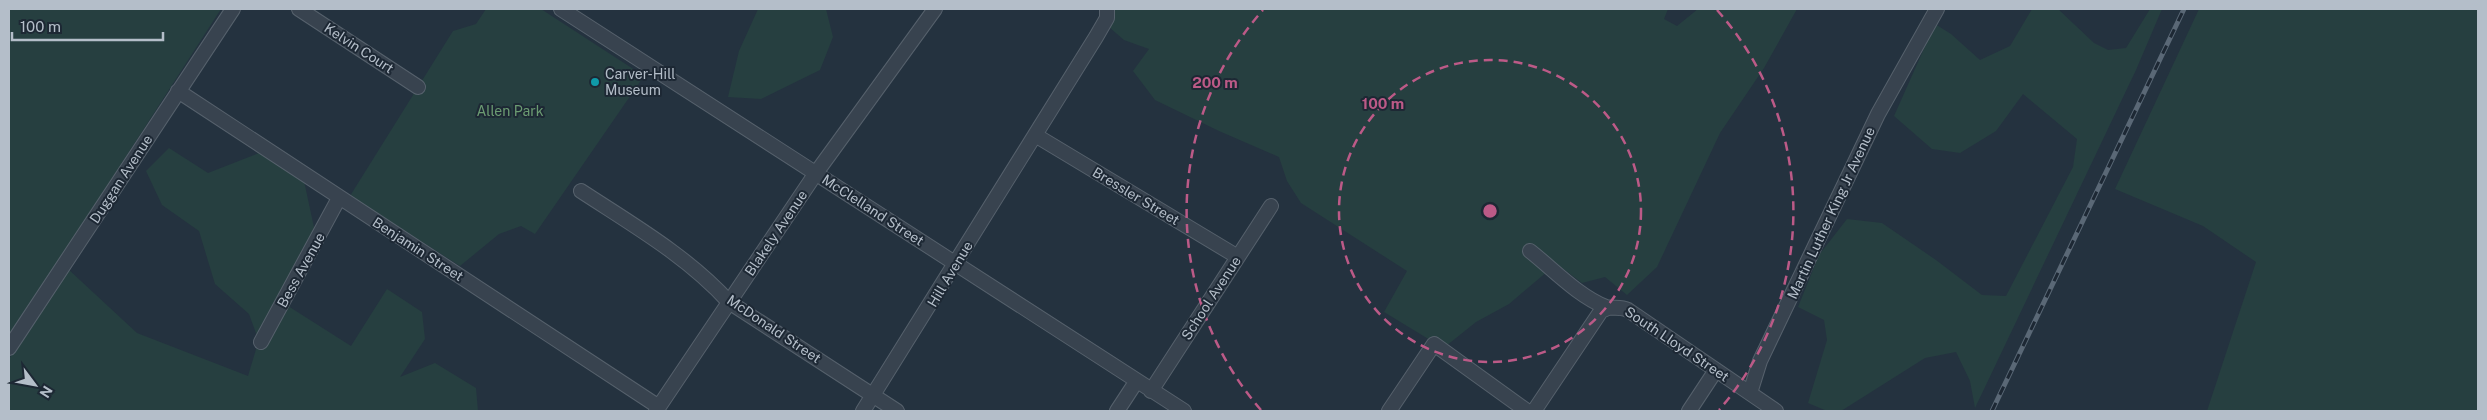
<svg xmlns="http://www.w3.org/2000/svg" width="2487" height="420" font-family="'Public Sans',sans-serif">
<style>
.green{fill:#263f40}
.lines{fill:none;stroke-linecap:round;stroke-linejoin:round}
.minor-casing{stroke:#56616c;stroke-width:16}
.minor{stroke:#38434f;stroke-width:14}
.rail-casing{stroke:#5a6876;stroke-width:5}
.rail{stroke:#1d2834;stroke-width:3;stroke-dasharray:9;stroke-linecap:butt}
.ring{fill:none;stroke:#bc5a87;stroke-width:2.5;stroke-dasharray:9 6}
.culture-dot{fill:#0f9aa8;stroke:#1d2834;stroke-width:2}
.labels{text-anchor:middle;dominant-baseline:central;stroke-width:4;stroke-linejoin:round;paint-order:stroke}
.street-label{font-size:14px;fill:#b4bec9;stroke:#1d2834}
.poi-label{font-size:14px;fill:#b4bec9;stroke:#1d2834;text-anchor:start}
.park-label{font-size:14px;fill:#6b9b72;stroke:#1d2834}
.centre{fill:#bc5a87;stroke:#1d2834;stroke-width:2.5}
.ring-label{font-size:15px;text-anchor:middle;font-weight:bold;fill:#bc5a87;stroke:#1d2834;stroke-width:4;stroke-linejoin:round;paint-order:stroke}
</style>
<rect width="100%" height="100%" fill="#24323f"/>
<path class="green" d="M9,9H221L9,338Z
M486,9H541L644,76L535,234L521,226L499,234L460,266L350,196L453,31L476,24Z
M758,9H826L833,37L820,70L761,99L728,97L739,51Z
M1113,9H1668L1664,19L1677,26L1698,9H1797L1764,68L1720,133L1657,267L1627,295L1605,277L1582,283L1529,243L1523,251L1548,271L1509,304L1476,322L1446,346L1432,337L1430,340L1384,312L1407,271L1301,203L1287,181L1279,157L1219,131L1155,100L1133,71L1149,49L1124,40L1109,27Z
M2032,9H2058L2094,43L2108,50L2126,48L2150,9H2162L2136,70L1975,408L1970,381L1956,352L1925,358L1841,411H1827L1808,403L1827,340L1824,320L1798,307L1819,255L1847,219L1882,223L1936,260L1982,295L2006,296L2073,167L2077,139L2023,94L1996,131L1960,153L1932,149L1894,116L1935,24L1951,34L1980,60L2010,46Z
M2199,9H2478V411H2207L2256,262L2203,226L2115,189Z
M169,148L208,173L259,153L304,181L315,232L257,336L249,314L215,284L199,231L162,205L146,171Z
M68,269L137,333L248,376L257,346L263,349L288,306L351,346L387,289L422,312L425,339L400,377L435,363L476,388L478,411H9V359Z"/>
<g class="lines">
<defs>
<path id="minor" d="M299,9L418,87
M561,9L1184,411
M178,91L659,407
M1035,135L1238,257
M581,191C633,225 687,256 729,302L897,411
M1530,251C1553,269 1578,296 1606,307C1613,309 1620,306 1628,310L1776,411
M261,342L339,198
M9,348L233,9
M1151,391L1271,206
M1750,393L1760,361L1878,114L1937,9
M656,411L816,173L935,9
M863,411L1096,37L1107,18V9
M1117,411L1136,382
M1389,411L1434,344L1527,411
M1534,411L1601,311L1608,308
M1689,411L1716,370"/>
</defs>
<use href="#minor" class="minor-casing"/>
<use href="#minor" class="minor"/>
<defs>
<path id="rail" d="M1992,411L2184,9"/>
</defs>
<use href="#rail" class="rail-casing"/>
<use href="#rail" class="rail"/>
</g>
<g class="ring">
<circle cx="1490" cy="211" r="151"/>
<path d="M1261 410A303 303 0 0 1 1263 10M1717 10A303 303 0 0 1 1719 410"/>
</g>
<circle class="culture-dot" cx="595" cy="82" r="5"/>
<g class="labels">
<g class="street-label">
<text transform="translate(359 48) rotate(33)">Kelvin Court</text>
<text transform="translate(121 179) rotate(-57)">Duggan Avenue</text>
<text transform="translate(1136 196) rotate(31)">Bressler Street</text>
<text transform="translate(873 210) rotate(33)">McClelland Street</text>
<text transform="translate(1831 213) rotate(-65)">Martin Luther King Jr Avenue</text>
<text transform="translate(776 233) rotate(-56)">Blakely Avenue</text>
<text transform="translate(418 249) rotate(33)">Benjamin Street</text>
<text transform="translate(301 270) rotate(-61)">Bess Avenue</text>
<text transform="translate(950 274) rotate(-59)">Hill Avenue</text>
<text transform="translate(1211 298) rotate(-57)">School Avenue</text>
<text transform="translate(774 329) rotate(34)">McDonald Street</text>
<text transform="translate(1677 344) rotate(34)">South Lloyd Street</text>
</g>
<g class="poi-label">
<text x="605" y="74">Carver-Hill<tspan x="605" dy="16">Museum</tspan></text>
</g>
<g class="park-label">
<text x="510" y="111">Allen Park</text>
</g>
</g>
<circle cx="1490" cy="211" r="8" class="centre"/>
<g class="ring-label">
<text x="1215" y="88">200 m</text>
<text x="1383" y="109">100 m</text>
</g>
<rect width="2487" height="420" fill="none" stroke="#b4bec9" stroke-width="20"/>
<g transform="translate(35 385) rotate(122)" stroke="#1d2834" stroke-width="4" paint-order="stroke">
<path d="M0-4L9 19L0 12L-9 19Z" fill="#b4bec9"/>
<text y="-8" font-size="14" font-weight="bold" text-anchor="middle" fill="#b4bec9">N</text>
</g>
<path d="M12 32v8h151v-8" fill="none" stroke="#b4bec9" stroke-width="2.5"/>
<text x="20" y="32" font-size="15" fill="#b4bec9" stroke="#1d2834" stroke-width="4" paint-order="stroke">100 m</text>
</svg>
